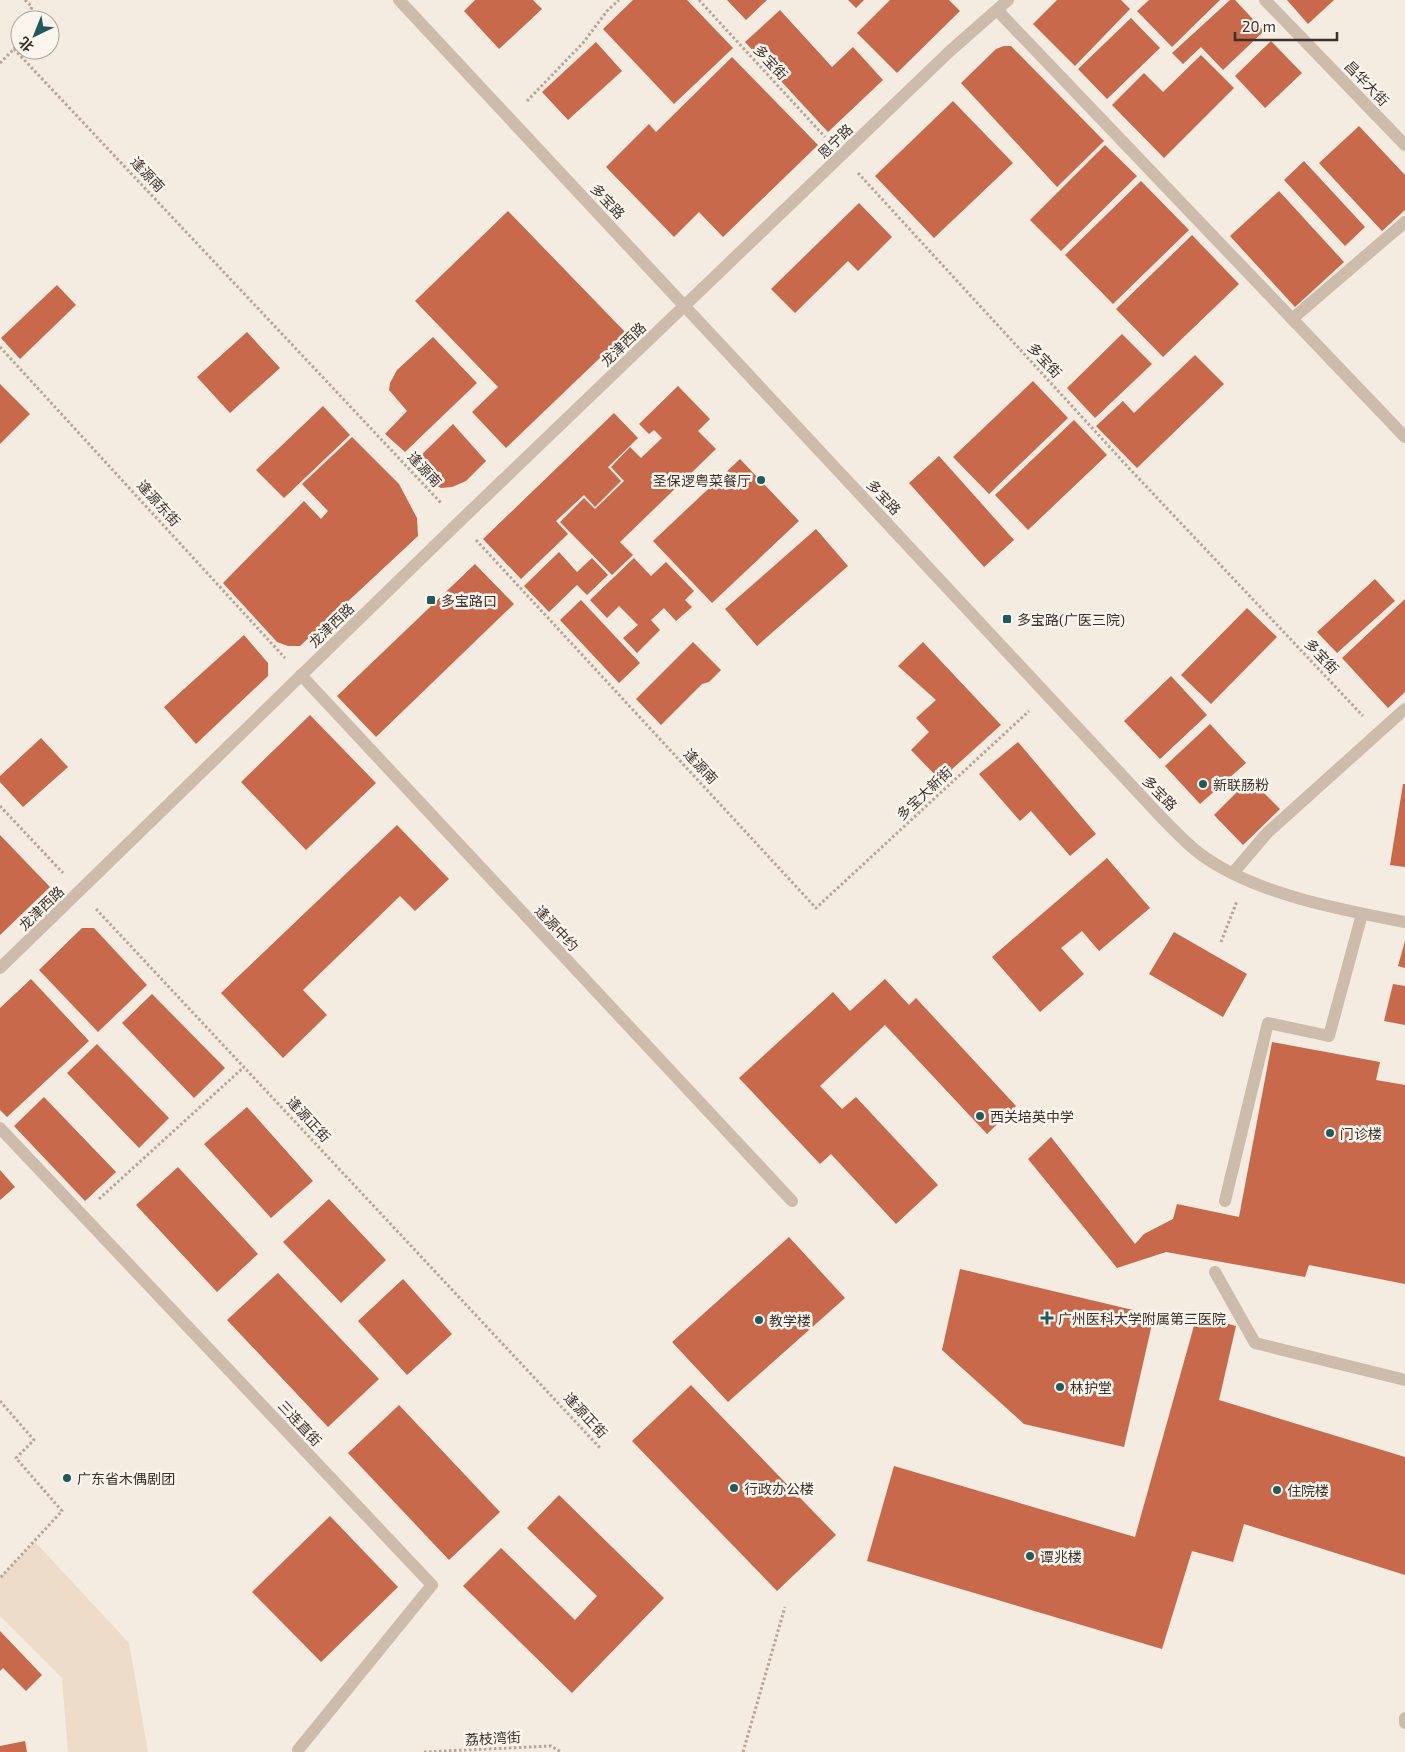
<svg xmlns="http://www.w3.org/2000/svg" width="1405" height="1752" font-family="'Exo 2','Noto Sans SC',sans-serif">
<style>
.plaza{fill:#ecdcc8}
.building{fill:#c8694b}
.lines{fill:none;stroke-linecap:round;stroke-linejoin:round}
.path{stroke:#b9a596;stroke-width:3;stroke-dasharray:2.5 2.5;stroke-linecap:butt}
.service{stroke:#cdbbac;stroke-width:12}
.tertiary{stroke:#cdbbac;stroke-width:12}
.poi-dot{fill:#1f5a5e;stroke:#fbf5ee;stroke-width:2}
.labels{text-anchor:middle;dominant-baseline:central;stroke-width:5;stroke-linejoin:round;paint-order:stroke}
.street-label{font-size:14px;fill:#3b302b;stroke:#fbf5ee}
.poi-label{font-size:14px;fill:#3b302b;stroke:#fbf5ee;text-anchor:start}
</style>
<rect width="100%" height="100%" fill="#f4ebe1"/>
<path class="plaza" d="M35,1542L129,1643L148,1752H68L62,1678L0,1616V1578Z"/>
<path class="building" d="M475,0H533L542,9L499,49L464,11Z
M633,0H687L733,48L674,104L603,29Z
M727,0H767L746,20Z
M848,0H864L856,8Z
M890,0H949L960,11L897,73L857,33Z
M1057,0H1121L1130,9L1075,66L1033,24Z
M1149,0H1220L1172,47L1137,11Z
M1230,0H1235L1264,31L1223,70L1201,47L1183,64L1172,53Z
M1287,0H1334L1308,24Z
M780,10L832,67L853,47L883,80L828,132L745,42Z
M1131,18L1160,48L1107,99L1078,69Z
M1271,41L1302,73L1265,108L1235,76Z
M596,42L622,71L568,120L542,92Z
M1004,46H1011L1104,141L1057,187L961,83L996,49Z
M1201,55L1234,88L1164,158L1112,105L1144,73L1163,92Z
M732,57L818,145L723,237L699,212L674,237L606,167L649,124L656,132Z
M953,101L1013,163L934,238L875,176Z
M1359,126L1405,175V210L1382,231L1319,163Z
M1105,145L1137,176L1061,251L1030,220Z
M1304,161L1365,227L1345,246L1284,180Z
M1141,181L1189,230L1113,304L1065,255Z
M1279,191L1344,262L1295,307L1230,236Z
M859,203L892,237L858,271L848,261L795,313L771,289Z
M508,211L626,333L506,448L472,412L498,387L415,301Z
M1192,235L1239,284L1163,357L1116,309Z
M57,285L76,305L20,359L1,338Z
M247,332L280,368L230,413L197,377Z
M1122,334L1152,364L1095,418L1067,388Z
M433,337L477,383L405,452L385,434L407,411L389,390L390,383L397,370Z
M1195,355L1224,384L1137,468L1096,426L1123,401L1134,413Z
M1033,381L1068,418L989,494L953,457Z
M0,384L30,414L0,444Z
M678,386L710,419L698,431L716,449L620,542L633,555L612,575L560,522L584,498L595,509L624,481L611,467L630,447L641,458L662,438L654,430L649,434L639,424Z
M323,406L350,435L284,498L256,470Z
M614,413L638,438L608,467L621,481L595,507L584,495L556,521L568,534L521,579L483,539Z
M1074,420L1107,455L1028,530L995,495Z
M453,424L486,461L466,481L452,487L441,488L431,483L413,463Z
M352,437L399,484L417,518L418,536L300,646H288L277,642L223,583L304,501L321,519L328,511L302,484Z
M939,456L1014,540L984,567L909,483Z
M740,459L799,521L712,603L653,541Z
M816,529L848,566L757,646L725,609Z
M559,552L577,572L592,558L608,575L587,595L577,585L549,612L524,586Z
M634,558L651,576L666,562L694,591L685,600L692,607L676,621L664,608L651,620L660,630L637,653L623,638L638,625L619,606L607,618L590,600Z
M475,564L514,604L376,737L337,696Z
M1375,579L1395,601L1337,653L1317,632Z
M1405,599V692L1388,708L1342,658Z
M581,600L640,663L619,683L560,620Z
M1247,608L1277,637L1211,704L1181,675Z
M244,635L268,663V676L196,744L164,707Z
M693,642L721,670L709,682L702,684L661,725L636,699Z
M923,642L1001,725L940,780L911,750L929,732L916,718L936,700L898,666Z
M1171,676L1207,715L1160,759L1124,721Z
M310,715L376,783L306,850L241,782Z
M1210,724L1246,763L1200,804L1165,766Z
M41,738L68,767L23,807L0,782V776Z
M1018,742L1096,834L1070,856L1031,811L1020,821L979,774Z
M1250,779L1280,809L1243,845L1214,815Z
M1403,784H1405V867L1390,865Z
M397,825L449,879L415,911L400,896L303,990L327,1015L283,1058L221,993Z
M0,835L50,887L0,935Z
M1107,858L1150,908L1099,951L1082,931L1061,948L1084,974L1040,1012L992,957Z
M82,928H94L147,985L98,1032L39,970Z
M1174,932L1247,974L1223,1017L1149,974Z
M1405,941V968L1398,966Z
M31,979L89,1041L7,1117L0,1110V1008Z
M885,979L909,1005L916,998L1016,1106L987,1134L885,1025L820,1086L842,1109L856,1097L938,1185L896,1224L831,1154L820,1164L739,1078L833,992L850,1011Z
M1393,984L1405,986V1025L1384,1021Z
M152,994L225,1068L194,1098L122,1023Z
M1272,1042L1380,1062L1376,1080L1405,1085V1284L1309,1265L1305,1277L1166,1252L1117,1268L1028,1159L1051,1137L1135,1244L1144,1234L1173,1219L1177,1204L1239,1217Z
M97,1044L169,1118L139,1148L67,1073Z
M44,1097L116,1172L85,1201L14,1126Z
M247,1107L313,1181L271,1218L204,1144Z
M178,1167L258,1254L217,1292L136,1205Z
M0,1170L15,1187L0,1200Z
M329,1199L386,1260L341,1303L283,1242Z
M789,1237L845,1298L728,1402L672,1342Z
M960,1269L1154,1315L1124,1447L1024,1424L942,1350Z
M278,1273L379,1379L328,1427L227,1320Z
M403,1279L452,1334L407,1375L358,1321Z
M1197,1315L1236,1326L1219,1400L1405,1457V1575L1244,1524L1233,1562L1192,1551L1162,1649L867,1561L894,1466L1135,1537Z
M691,1385L836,1535L777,1591L632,1441Z
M399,1405L500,1512L449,1560L348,1453Z
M559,1495L664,1598L572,1693L463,1586L501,1548L575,1620L597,1596L527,1528Z
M330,1516L398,1587L321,1662L252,1592Z
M0,1631L42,1675L26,1691L3,1668L0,1671Z
M25,1741L27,1752H0V1746Z"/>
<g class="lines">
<path class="path" d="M25,0L32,7L26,20
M699,0L825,137
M14,49L442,504
M0,63L14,49L20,36
M527,101L583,43L607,11L619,0
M858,173L1127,466L1363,716
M0,347L285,658
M476,540L816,908L1029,711
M0,806L63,873
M96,909L601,1449
M1221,942L1237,901
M99,1199L244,1067
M0,1401L34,1440L16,1458L62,1511L0,1578
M424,1752L551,1746L561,1752
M743,1752L785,1607"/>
<path class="service" d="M1265,0L1405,145
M997,10L1405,437
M1292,319L1405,222
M301,675L792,1201
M1233,873L1267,833L1405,709
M0,1128L432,1585L298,1750
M1225,1201L1268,1023L1329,1036L1362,914
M1215,1272L1255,1343L1405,1380
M1405,1718V1723"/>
<path class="tertiary" d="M399,0L1147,802C1163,819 1180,838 1199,853C1251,893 1341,910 1405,922
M0,968L459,522L950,51L1008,0"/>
</g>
<g class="poi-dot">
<circle cx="761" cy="480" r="5"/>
<rect x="426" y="595" width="10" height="10" rx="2.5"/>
<rect x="1002" y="614" width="10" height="10" rx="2.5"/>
<circle cx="1203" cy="784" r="5"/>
<circle cx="980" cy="1116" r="5"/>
<circle cx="1330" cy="1133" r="5"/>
<path d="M1044.5 1310.5h5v5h5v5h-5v5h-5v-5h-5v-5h5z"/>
<circle cx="759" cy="1320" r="5"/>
<circle cx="1060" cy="1387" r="5"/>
<circle cx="67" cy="1478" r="5"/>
<circle cx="734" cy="1488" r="5"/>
<circle cx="1277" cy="1490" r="5"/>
<circle cx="1030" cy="1556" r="5"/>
</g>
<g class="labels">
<g class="street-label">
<text transform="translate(771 62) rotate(47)">多宝街</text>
<text transform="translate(1367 83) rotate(46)">昌华大街</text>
<text transform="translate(835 141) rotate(-44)">恩宁路</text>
<text transform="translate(148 174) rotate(47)">逢源南</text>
<text transform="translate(608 201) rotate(47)">多宝路</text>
<text transform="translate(623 344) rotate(-44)">龙津西路</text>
<text transform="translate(1045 360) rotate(47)">多宝街</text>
<text transform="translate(425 469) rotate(47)">逢源南</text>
<text transform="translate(884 497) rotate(47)">多宝路</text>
<text transform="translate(159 503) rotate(48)">逢源东街</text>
<text transform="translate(331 625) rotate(-44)">龙津西路</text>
<text transform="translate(1322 656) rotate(47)">多宝街</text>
<text transform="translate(701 766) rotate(47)">逢源南</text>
<text transform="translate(924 793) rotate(-43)">多宝大新街</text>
<text transform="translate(1160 793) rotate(46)">多宝路</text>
<text transform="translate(41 908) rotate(-44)">龙津西路</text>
<text transform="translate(557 928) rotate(47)">逢源中约</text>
<text transform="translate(309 1119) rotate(47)">逢源正街</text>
<text transform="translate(586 1415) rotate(47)">逢源正街</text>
<text transform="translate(300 1423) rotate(47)">三连直街</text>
<text transform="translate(493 1738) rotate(-3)">荔枝湾街</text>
</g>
<g class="poi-label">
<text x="751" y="480" text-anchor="end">圣保逻粤菜餐厅</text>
<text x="441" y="600">多宝路口</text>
<text x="1017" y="619">多宝路(广医三院)</text>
<text x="1213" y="784">新联肠粉</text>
<text x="990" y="1116">西关培英中学</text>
<text x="1340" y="1133">门诊楼</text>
<text x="1058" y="1318">广州医科大学附属第三医院</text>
<text x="769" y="1320">教学楼</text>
<text x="1070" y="1387">林护堂</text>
<text x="77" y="1478">广东省木偶剧团</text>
<text x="744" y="1488">行政办公楼</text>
<text x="1287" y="1490">住院楼</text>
<text x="1040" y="1556">谭兆楼</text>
</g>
</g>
<g transform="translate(35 35) rotate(223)"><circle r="24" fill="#fbf5ee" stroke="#aea6a0"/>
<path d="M0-4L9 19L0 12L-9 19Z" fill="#1f5a5e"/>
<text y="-8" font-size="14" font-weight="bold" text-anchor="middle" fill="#3b302b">北</text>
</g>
<path d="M1235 32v8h102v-8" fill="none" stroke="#3b302b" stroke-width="2.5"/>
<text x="1242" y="32" font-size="15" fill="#3b302b" stroke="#fbf5ee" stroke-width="4" paint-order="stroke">20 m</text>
</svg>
